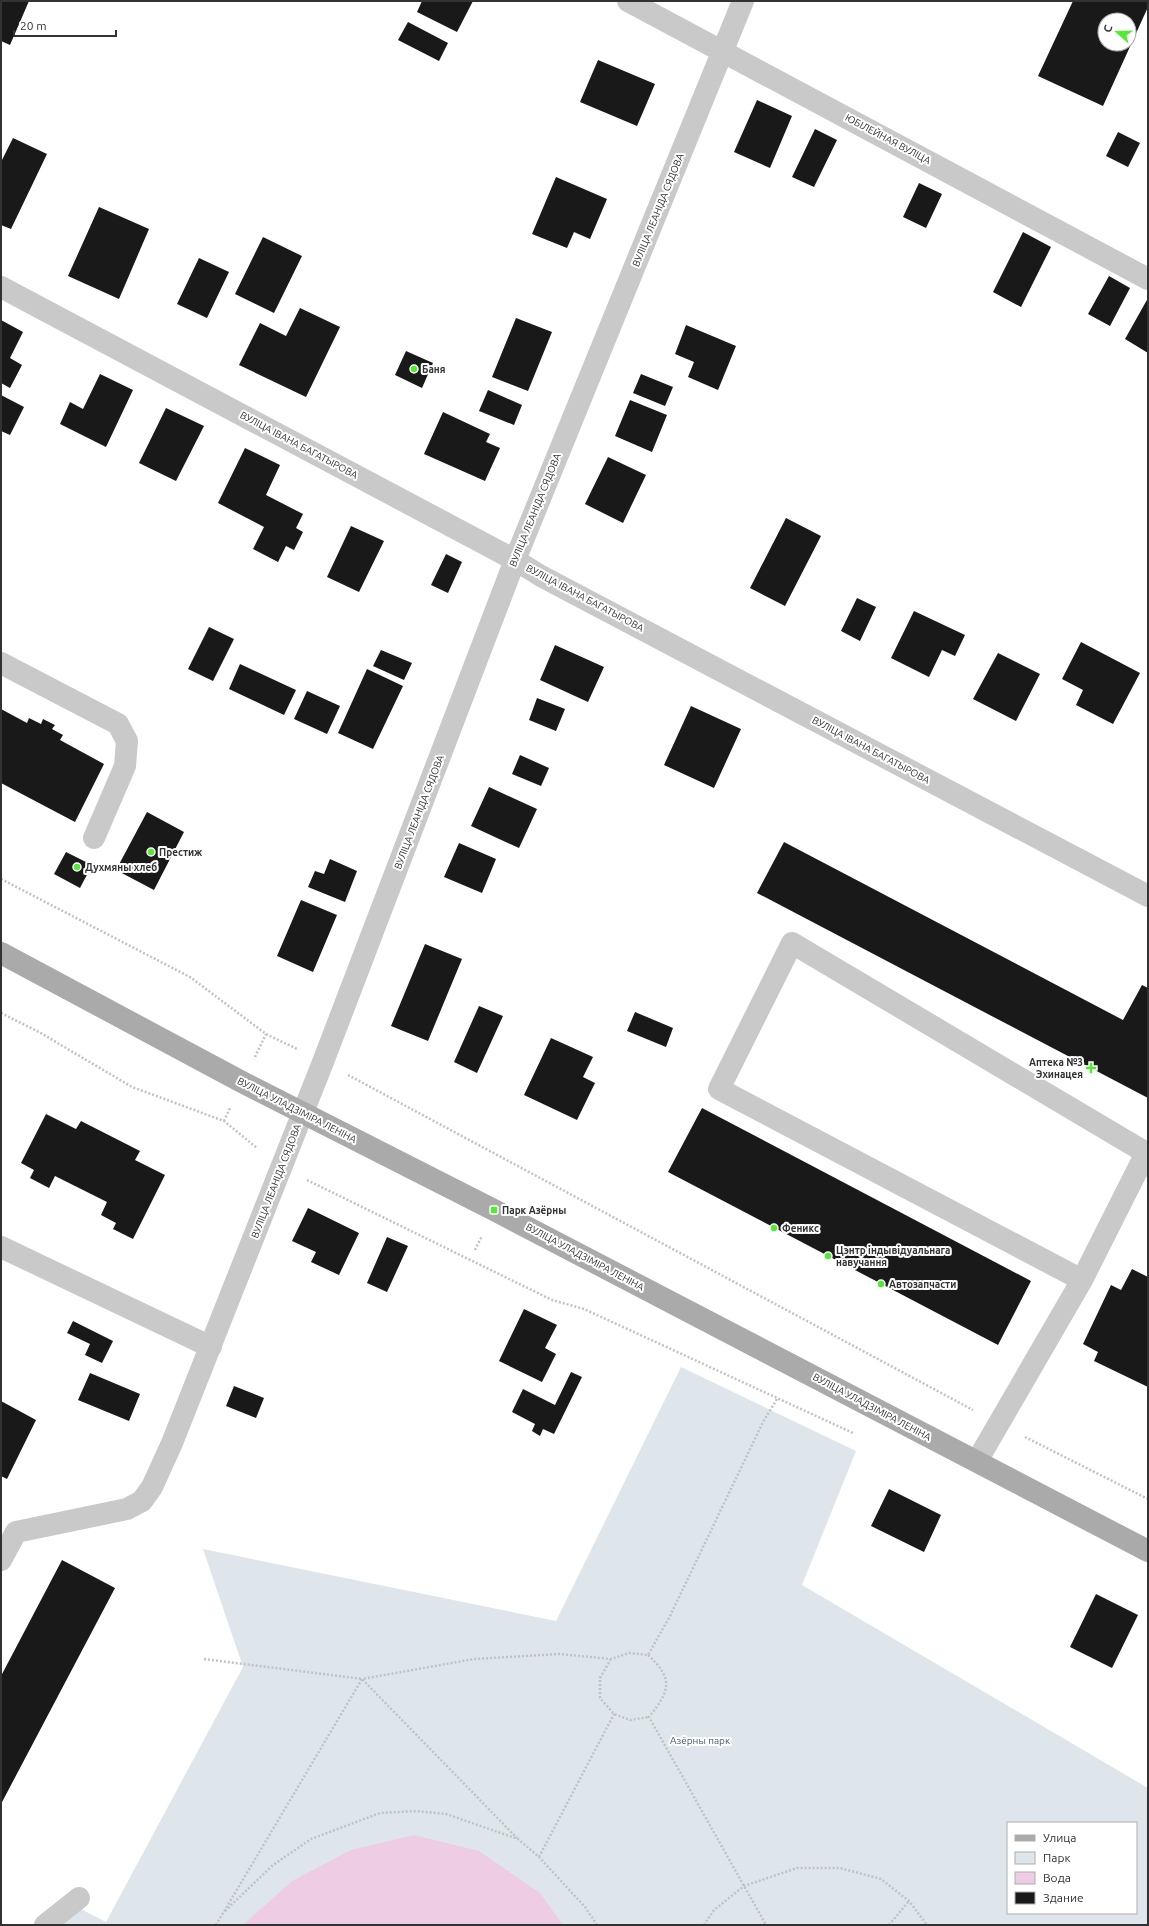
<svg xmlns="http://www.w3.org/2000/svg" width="1149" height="1926" font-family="Ubuntu,sans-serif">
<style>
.green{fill:#dee6ec;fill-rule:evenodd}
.water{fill:#eecde4}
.building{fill:#191919;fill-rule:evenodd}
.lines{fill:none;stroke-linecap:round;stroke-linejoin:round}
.path{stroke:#c2c2c2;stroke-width:2.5;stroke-dasharray:2 2;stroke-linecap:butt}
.minor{stroke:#c9c9c9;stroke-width:22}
.major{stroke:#aaa;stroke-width:22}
.poi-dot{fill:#53e934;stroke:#fff;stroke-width:1.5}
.labels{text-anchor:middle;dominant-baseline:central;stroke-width:4;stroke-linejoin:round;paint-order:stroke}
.street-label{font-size:10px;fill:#323232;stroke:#fff}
.poi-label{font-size:10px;font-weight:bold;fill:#323232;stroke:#fff;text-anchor:start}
.park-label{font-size:10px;fill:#3d5a70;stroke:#fff}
</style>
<rect width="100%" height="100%" fill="#fff"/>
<path class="green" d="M681,1367L856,1451L802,1585L1148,1788V1925H59L79,1908L106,1922L243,1667L203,1549L556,1621ZM1008,1823H1136V1913H1008Z"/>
<path class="water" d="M414,1835L479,1851L540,1893L563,1925H243L292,1881L351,1850Z"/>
<path class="building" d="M1,1H29L10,45L1,41Z
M422,1H473L457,32L417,12Z
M1073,1H1148V7L1103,106L1038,76ZM1105,20H1129V44H1105Z
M408,22L448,43L439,61L398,40Z
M598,60L655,84L637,126L580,102Z
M757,100L792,116L770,168L734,152Z
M815,129L837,140L814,187L792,177Z
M1118,132L1140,143L1128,167L1106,156Z
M13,138L47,154L11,229L1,225V162Z
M556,177L607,199L590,239L574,232L567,248L532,234Z
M919,183L942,194L926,228L903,217Z
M99,207L149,229L119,299L68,276Z
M1023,232L1051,247L1021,307L993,292Z
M263,237L302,256L274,313L235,294Z
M199,258L229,272L207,318L177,304Z
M1109,276L1130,288L1110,326L1088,314Z
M1148,298V353L1125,339Z
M300,308L340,327L306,397L239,365L260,323L286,336Z
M516,318L552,332L528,391L492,377Z
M1,320L23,332L10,358L22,365L10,388L1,383Z
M686,325L736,346L718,390L688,377L694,362L675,354Z
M406,351L433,363L422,388L395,375Z
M100,374L133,390L106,447L60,424L70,402L83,409Z
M641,374L673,387L665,406L633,393Z
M488,390L522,405L514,425L479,411Z
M1,395L24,407L10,435L1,431Z
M630,400L667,415L652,452L615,436Z
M166,408L204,426L176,481L139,463Z
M443,412L490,434L486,442L500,448L485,481L424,454Z
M245,448L280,465L266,495L303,514L296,528L303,532L294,550L286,546L278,562L253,549L264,527L218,503Z
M608,457L646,475L623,523L585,504Z
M786,518L821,536L785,606L750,588Z
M351,526L384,541L359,592L327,577Z
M446,554L462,562L448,593L431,585Z
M857,598L876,607L860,641L841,631Z
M914,611L965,635L955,656L942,650L929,677L891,658Z
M209,627L234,639L213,681L188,669Z
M1081,642L1140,673L1113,724L1076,705L1083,690L1062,679Z
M555,645L604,667L588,702L540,680Z
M381,650L412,663L404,680L373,666Z
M998,653L1040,674L1016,721L973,699Z
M240,664L296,690L284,715L229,689Z
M367,669L403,686L373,749L338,733Z
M307,691L340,706L327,734L294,719Z
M537,698L565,709L556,731L529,720Z
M691,706L741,729L714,788L664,765Z
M1,709L27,723L29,718L41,724L43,719L55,725L52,729L63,735L60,740L104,764L75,822L1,783Z
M520,755L549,768L541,786L512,774Z
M489,787L537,809L519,848L471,826Z
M147,812L184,832L154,890L116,870Z
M784,842L1123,1020L1142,985L1148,988V1098L757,893Z
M459,843L496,859L482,893L444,877Z
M66,852L92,865L80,888L54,874Z
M330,859L357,871L345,902L308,887L315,871L324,874Z
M301,900L337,915L313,972L277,956Z
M425,944L462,959L428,1041L391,1026Z
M479,1006L503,1016L477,1073L454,1062Z
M635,1012L673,1028L666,1047L627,1031Z
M551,1038L593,1057L583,1077L595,1083L577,1120L524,1095Z
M702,1108L1031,1281L998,1345L668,1172Z
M46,1114L76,1129L81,1121L140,1151L135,1160L165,1175L133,1239L113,1229L116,1223L101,1215L107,1202L55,1176L49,1188L30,1178L34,1170L21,1163Z
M308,1208L359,1233L339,1275L311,1262L316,1252L292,1241Z
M387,1237L408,1246L387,1292L367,1283Z
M1132,1269L1148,1277V1387L1094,1361L1098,1352L1083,1344L1111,1285L1121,1290Z
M524,1309L557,1325L545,1348L556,1354L542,1382L499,1361Z
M73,1321L113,1341L102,1363L85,1355L90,1344L67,1333Z
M571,1372L582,1377L554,1434L543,1429L540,1436L532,1431L535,1424L512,1412L523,1389L555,1405Z
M90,1373L140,1394L129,1421L78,1400Z
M234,1386L264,1398L256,1418L226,1406Z
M1,1401L36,1420L7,1479L1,1476Z
M889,1489L941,1515L924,1552L871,1526Z
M62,1560L115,1588L1,1804V1676Z
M1096,1594L1138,1615L1112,1668L1070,1647Z"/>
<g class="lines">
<path class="path" d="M1,879L190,977L266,1034L297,1049
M1,1013L39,1032L132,1087L224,1121L257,1148
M255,1057L266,1034
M348,1075L973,1410
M224,1121L230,1108
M307,1180L552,1300L584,1309L853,1433
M475,1250L482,1236
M1025,1437L1148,1499
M648,1655C674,1679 670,1691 649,1717L766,1925
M204,1659L362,1679L517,1838
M611,1659L600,1678V1698L614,1714L630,1720L649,1717
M539,1857L614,1714
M225,1911L273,1865L311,1839L380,1813L416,1811L446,1814L518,1839L539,1857L585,1907L597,1925
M216,1925L362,1679L474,1659L559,1654L611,1659L629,1653L648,1655L670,1616L763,1422L777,1399
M704,1925L714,1910L744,1886L797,1868H840L881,1879L909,1901L927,1925
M889,1925L909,1901"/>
<path class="minor" d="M628,1L1148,279
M1,287L515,560L541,576L1148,896
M1,663L118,724L127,741L125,766L94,838
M1,1247L211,1347
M1082,1280L719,1089L792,943L1148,1154
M977,1461L1082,1280L1146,1153
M16,1532L127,1509L142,1501L152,1487L172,1443L323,1062L515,560L743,1
M1,1560L16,1532
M45,1925L79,1898"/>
<path class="major" d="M1,953L242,1082L494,1210L1148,1551"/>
</g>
<g class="poi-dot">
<circle cx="414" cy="369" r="4"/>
<circle cx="151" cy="852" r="4"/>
<circle cx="77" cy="867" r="4"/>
<path d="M1089 1062h4v4h4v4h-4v4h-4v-4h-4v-4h4z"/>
<rect x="490" y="1206" width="8" height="8" rx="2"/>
<circle cx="774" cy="1228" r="4"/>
<circle cx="828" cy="1256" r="4"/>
<circle cx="881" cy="1284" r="4"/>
</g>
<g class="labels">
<g class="street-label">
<text transform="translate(888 139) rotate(28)">ЮБІЛЕЙНАЯ ВУЛІЦА</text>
<text transform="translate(658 210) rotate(-68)">ВУЛІЦА ЛЕАНІДА СЯДОВА</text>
<text transform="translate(299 445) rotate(28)">ВУЛІЦА ІВАНА БАГАТЫРОВА</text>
<text transform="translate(535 510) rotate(-68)">ВУЛІЦА ЛЕАНІДА СЯДОВА</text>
<text transform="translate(585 598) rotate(28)">ВУЛІЦА ІВАНА БАГАТЫРОВА</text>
<text transform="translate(871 750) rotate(28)">ВУЛІЦА ІВАНА БАГАТЫРОВА</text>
<text transform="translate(419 812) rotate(-69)">ВУЛІЦА ЛЕАНІДА СЯДОВА</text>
<text transform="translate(297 1110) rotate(27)">ВУЛІЦА УЛАДЗІМІРА ЛЕНІНА</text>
<text transform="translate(276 1181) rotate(-69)">ВУЛІЦА ЛЕАНІДА СЯДОВА</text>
<text transform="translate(585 1257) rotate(28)">ВУЛІЦА УЛАДЗІМІРА ЛЕНІНА</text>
<text transform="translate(872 1407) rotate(28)">ВУЛІЦА УЛАДЗІМІРА ЛЕНІНА</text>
</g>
<g class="poi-label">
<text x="422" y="369">Баня</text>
<text x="159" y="852">Престиж</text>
<text x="85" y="867">Духмяны хлеб</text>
<text x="1083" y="1062" text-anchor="end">Аптека №3<tspan x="1083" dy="12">Эхинацея</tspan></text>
<text x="502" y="1210">Парк Азёрны</text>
<text x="782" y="1228">Феникс</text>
<text x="836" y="1250">Цэнтр індывідуальнага<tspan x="836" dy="12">навучання</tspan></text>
<text x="889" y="1284">Автозапчасти</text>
</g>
<g class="park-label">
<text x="700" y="1740">Азёрны парк</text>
</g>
</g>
<rect width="1149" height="1926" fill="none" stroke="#323232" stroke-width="4"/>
<rect x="1007" y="1822" width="130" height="92" fill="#ffffff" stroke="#adadad"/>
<rect x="1015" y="1835" width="20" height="6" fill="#aaaaaa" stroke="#adadad"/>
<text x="1043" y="1842" font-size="12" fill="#323232">Улица</text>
<rect x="1015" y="1852" width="20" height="12" fill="#dee6ec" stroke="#adadad"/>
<text x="1043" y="1862" font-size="12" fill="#323232">Парк</text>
<rect x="1015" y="1872" width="20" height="12" fill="#eecde4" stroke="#adadad"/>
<text x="1043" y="1882" font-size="12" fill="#323232">Вода</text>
<rect x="1015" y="1892" width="20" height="12" fill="#191919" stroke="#adadad"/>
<text x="1043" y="1902" font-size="12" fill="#323232">Здание</text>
<g transform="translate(1117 32) rotate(290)"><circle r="19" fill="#ffffff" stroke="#adadad"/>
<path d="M0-3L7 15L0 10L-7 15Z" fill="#53e934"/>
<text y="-6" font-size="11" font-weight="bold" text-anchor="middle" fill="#323232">С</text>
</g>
<path d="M14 30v6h102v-6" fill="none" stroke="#323232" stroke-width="2"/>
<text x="20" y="30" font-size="12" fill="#323232" stroke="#ffffff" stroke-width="3" paint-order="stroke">20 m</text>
</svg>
